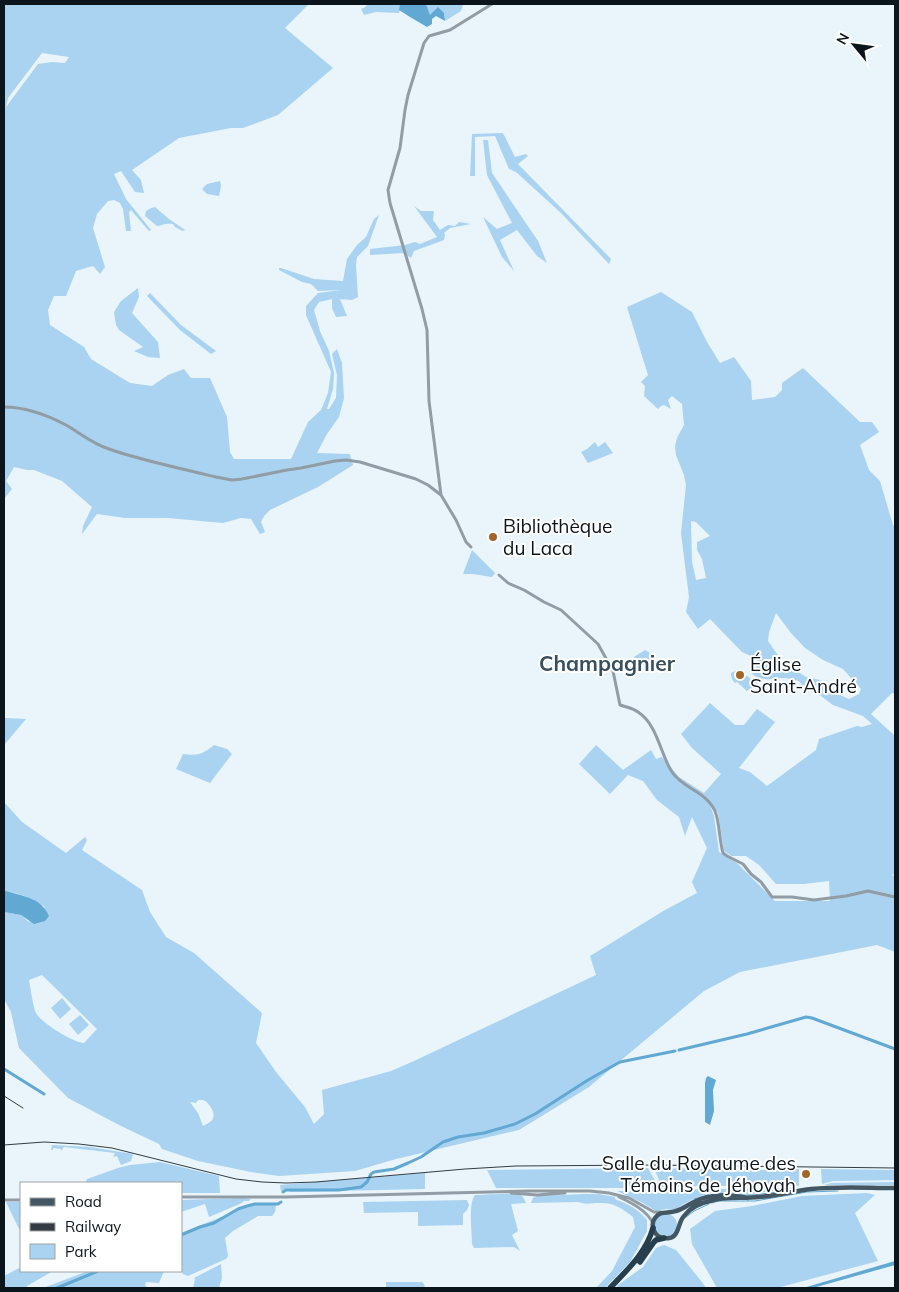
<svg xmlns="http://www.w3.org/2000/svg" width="899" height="1292" font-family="Mulish,sans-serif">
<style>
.green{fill:#a9d3f0;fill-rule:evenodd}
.water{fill:#61a8d3}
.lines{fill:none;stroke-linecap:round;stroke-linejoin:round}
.stream{stroke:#61a8d3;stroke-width:1}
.canal{stroke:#61a8d3;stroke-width:3}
.minor{stroke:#919ca4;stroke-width:3}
.major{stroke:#425663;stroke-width:4.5}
.highway{stroke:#273e4c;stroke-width:5.5}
.rail{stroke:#323c42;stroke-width:1}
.poi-dot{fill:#a26628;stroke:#fff;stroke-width:2}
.labels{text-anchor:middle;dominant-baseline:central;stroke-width:4;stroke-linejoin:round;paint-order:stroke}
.poi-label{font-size:19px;fill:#0b151b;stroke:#fff;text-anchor:start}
.quarter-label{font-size:21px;font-weight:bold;fill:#384f5e;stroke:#fff}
</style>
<rect width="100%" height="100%" fill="#e9f4fb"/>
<path class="green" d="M4,4H309L285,28L333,68L278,115L243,128H231L179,138L132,170L141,180L144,193L135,192L121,171L114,174L126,199L151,230L149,231L131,210L129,212L131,231H126L123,209L120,203L114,200L108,201L97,214L93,228L105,267L100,274L93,266L76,271L66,296H54L48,310L50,325L84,347L91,359L130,383L152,386L168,375L184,369L191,378H210L227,417L230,452L234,459H291L308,422L321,410L328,393L331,372L306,315V306L318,293L341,290L318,291L311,284L302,282L279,270V268H281L314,279L343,281L347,259L357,245L366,237L374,219L379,215L368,246L357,257L356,265L358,297L352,300L340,299L347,316L336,317L332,308V299L319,302L314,310L320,331L329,351L334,373L333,389L327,409H329L336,398L337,375L332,354L337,349L342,363L344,398L339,417L327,434L317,453L350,454L353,465L318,487L270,510L264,516L261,522L265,532L260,534L251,519L241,518L223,523L168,518H125L97,514L82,534L83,526L92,507L62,481L34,470H27L14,467L6,481L12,489L4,499ZM42,53L69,57L65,63L52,62L38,64L6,107L8,98Z
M368,4H401L399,13L376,12L364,15L361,9L364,8Z
M426,4H463L461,11L445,21L444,13L430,16Z
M503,133L515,157L526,154L528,156L518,164L611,259L609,264L561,213L516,172L509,169L495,136L475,137V176H470L472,134Z
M483,140H488L492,173L538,241L547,263L537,256L517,230L500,240L514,271L502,257L483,217L497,229L512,223L487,175Z
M220,181L221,186L219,196L207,194L202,189L207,184Z
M414,206L421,211H434L433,220L440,230L448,225L455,226L459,222L471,224L450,228L444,233L445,235L444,240L414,251L411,258L403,253L370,255V249L405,245L415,242L420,244L437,237Z
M155,207L169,219L185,230L183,231L175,227L173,224C165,223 164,225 157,226L145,216L146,211L151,208Z
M138,288L139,297L132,313L158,342L160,358L148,357L134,351L143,347L119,330L116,325L114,312L121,301Z
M661,292L692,312L707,342L720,363L734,357L751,381L752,400L775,397L782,390V383L803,368L860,422H872L879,432L860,445L869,470L880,481L893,525L895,527V694L892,693L871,714L895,736V875L891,874L895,877V952L877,945L740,972L704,991L589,1087L519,1130L396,1159L355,1171L279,1176L251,1172L198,1161L162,1149L159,1144L119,1125L68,1098L19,1048L11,1012L4,999V912L21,915L29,922L45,907L25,896L4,890V802L22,822L66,853L85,837L87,840L82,850L142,890L150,912L166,937L194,953L262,1013L256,1043L276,1072L305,1107L314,1124L324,1114L322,1090L391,1071L414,1061L596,975L590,956L665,910L697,893L692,882L707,848L692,817L685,836L679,817L657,800L643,781L628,775L610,794L579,764L596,745L623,770L651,750L656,759L662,757L679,777L704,793L721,774L692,748L681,734L710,703L735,725H744L757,709L775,722L739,768L750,772L767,786L816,750L819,739L857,726L862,727L872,724L863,716L833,705L821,696L804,688L799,681C795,680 790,679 786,678C772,677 763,684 750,672L760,663L753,657L742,652L710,619L698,629L686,612L689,597L681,533L686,485L684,475L676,455L675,446L677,438L684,425L682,404L672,396L668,400L671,409L664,405L661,406L658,409L644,396L645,386L641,382L648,375L627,307ZM691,521L696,522L710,536L697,542V550L702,559L706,578L696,580L692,562ZM776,613L791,633L805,648L823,660L843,669L861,689L859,694L849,699L831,691L820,680L806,677L794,669L788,659L782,661L768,641L769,632ZM708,799L718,813L724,851L731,856H746L759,865L776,884H804L829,881L830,901H775L737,863L719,852L714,816ZM42,975L97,1029L84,1043C72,1042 39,1022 35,1011C32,1001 31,990 29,980ZM198,1100C200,1100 201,1100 203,1100C208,1101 216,1113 213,1118C212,1122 206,1124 203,1126L198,1113L190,1102L196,1103Z
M150,293L181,325L216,351L211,354L180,330L147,296Z
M595,442L598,447L605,442L613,453L588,463L581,452L587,449Z
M472,550L495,573L492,577L473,574H463Z
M645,650L655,656L640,668L634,657Z
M739,669L742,671L735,675L738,680L746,675L753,681L759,682L747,691L737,682L735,683C732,680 731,677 731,673Z
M4,718L26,719L5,744L4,743Z
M214,745L227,749L232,754L210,783L176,769L183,754C198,756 203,754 214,745Z
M62,998L71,1009L60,1019L51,1008Z
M80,1015L89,1025L78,1035L69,1024Z
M52,1145L90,1147L133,1154L131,1161L121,1165L117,1156L113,1157L115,1153L64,1147L61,1151V1149L53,1148V1150H51Z
M160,1162L219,1176L220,1193H181V1183H85L87,1179L118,1168L130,1165Z
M648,1168L659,1188H496L487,1170Z
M654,1168L763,1170L799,1169V1186H698L662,1187Z
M821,1169L895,1170V1180L833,1181L822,1184Z
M425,1173V1189L290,1192L289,1189L281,1191L280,1185Z
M895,1182V1185H824L831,1183Z
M794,1188L752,1194L720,1193H710L693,1199L674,1210L666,1209L656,1211L641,1202L617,1191H621L655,1193L662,1192L635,1190Z
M867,1193L875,1195L855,1213L878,1261L777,1288H717L692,1244L690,1229L715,1211L752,1206L802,1196Z
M586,1194H599L615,1197V1199C628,1204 638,1209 647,1220V1231L630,1262L605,1288H596L612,1271L635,1227L633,1217C622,1208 613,1202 599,1203C591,1203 586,1205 578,1202L531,1203L533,1198L537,1196Z
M475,1195C484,1195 515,1192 522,1196C524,1198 525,1201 526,1203L511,1204L518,1231L512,1235L520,1251L514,1247L474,1248L472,1244C472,1232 468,1204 475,1195Z
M244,1198L251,1199L249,1201H244L242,1203L209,1217L205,1204L181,1212V1200Z
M467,1200L469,1205L467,1210L463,1214V1225L418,1226V1212L364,1213L363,1202Z
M6,1202H21V1233Z
M254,1204L276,1205L275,1212L272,1216H258L233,1231L225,1238L228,1256L226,1259L188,1276L183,1274L181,1270V1233Z
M655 1225a11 11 0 1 1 22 0a11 11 0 1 1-22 0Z
M664,1245L676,1250L702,1282L706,1288H616L618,1285L643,1267L656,1248Z
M221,1264L222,1278L219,1288H193L195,1279L194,1278Z
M21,1267V1271H53L27,1286L26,1288H4V1276Z
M88,1271H164L159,1283L146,1282L145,1286L150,1288H43Z
M386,1282H422L424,1284L425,1288H386Z"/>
<path class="water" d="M400,4H426L430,15L438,7L444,13L445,21L436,16L432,19V24L427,27L410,17L399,10Z
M4,890C22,897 40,896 49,916L45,921L34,924L21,915L4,912Z
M708,1076L716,1080L713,1090L714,1111L710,1125L705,1122V1083L706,1078Z
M895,1261V1265L813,1288H803Z"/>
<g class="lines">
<path class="stream" d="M715,1194C726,1192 736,1195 747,1195C757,1195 768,1193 778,1192
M694,1199L708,1195
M712,1203L719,1201H755L807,1192L838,1191
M685,1218L694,1211L709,1204"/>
<path class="canal" d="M679,1050L747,1034L806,1017L812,1018L895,1049
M4,1069L44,1094
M283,1192L286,1190H339L361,1187L367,1182L371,1174L374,1172L394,1169L408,1163L421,1157L443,1142L458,1137L484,1133L515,1124L535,1114L588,1080L620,1062L675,1051
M181,1235L200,1227L214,1223L238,1209L247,1206L255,1204H278L281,1202
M57,1288L98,1271"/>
<path class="minor" d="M4,407C24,407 47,415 66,425C80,433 93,444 109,449C143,461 180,468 216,477L232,480L242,479L287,470L301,468L335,461L346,460L360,462L416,479L428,485L441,495L456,520L466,542L471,547
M441,495L429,401L427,330L422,309L390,203L388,190L400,148L405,110L408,95L424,43L429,36L450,30L492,4
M499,575L508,583L524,590L544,602L561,610L598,644L613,671L620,705C626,707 633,708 638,712C658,725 660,754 672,772C683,789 706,791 715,811C720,824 719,839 723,853L727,856L743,864L751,874L761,882L772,897H792L814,900L846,896L868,891L895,897
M511,1193L537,1195L565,1193
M181,1197H286L529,1191H590L609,1193L629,1198L654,1212H661
M619,1197C632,1203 646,1210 653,1223
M4,1200H21"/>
<path class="major" d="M748,1198C731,1195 712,1193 696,1201C689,1204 683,1209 676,1211C668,1214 660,1210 655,1218C650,1225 654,1237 664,1238C680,1241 677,1223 684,1216C690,1208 700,1203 710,1201C725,1196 743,1199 759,1197C777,1196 794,1191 811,1189C839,1186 867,1188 895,1188"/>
<path class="highway" d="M640,1262L654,1242L656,1240L664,1238
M610,1288C627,1270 646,1253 653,1228"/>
<path class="rail" d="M4,1096L23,1108
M4,1145L44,1142L79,1144L112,1148L236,1179L262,1182L286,1183L316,1182L465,1169L516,1166L651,1165L895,1168"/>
</g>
<g class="poi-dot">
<circle cx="493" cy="537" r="5"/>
<circle cx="740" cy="675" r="5"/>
<circle cx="806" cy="1174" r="5"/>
</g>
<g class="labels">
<g class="poi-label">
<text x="503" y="526">Bibliothèque<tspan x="503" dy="22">du Laca</tspan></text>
<text x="750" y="664">Église<tspan x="750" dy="22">Saint-André</tspan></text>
<text x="796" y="1163" text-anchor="end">Salle du Royaume des<tspan x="796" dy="22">Témoins de Jéhovah</tspan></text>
</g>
<g class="quarter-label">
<text x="607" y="663">Champagnier</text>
</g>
</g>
<rect width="899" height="1292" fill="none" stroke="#0b151b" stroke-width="10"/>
<rect x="20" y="1182" width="162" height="90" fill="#ffffff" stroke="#9da1a4"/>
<rect x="30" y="1198" width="25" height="8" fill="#425663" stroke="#9da1a4"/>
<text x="65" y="1207" font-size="15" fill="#0b151b">Road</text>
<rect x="30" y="1223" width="25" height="8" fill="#323c42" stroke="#9da1a4"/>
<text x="65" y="1232" font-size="15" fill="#0b151b">Railway</text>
<rect x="30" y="1244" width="25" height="15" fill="#a9d3f0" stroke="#9da1a4"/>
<text x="65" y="1257" font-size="15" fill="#0b151b">Park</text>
<g transform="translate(854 45) rotate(299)" stroke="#ffffff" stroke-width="4" paint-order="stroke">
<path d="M0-4L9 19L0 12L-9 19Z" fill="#0b151b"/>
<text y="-8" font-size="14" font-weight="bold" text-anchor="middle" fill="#0b151b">N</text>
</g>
</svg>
